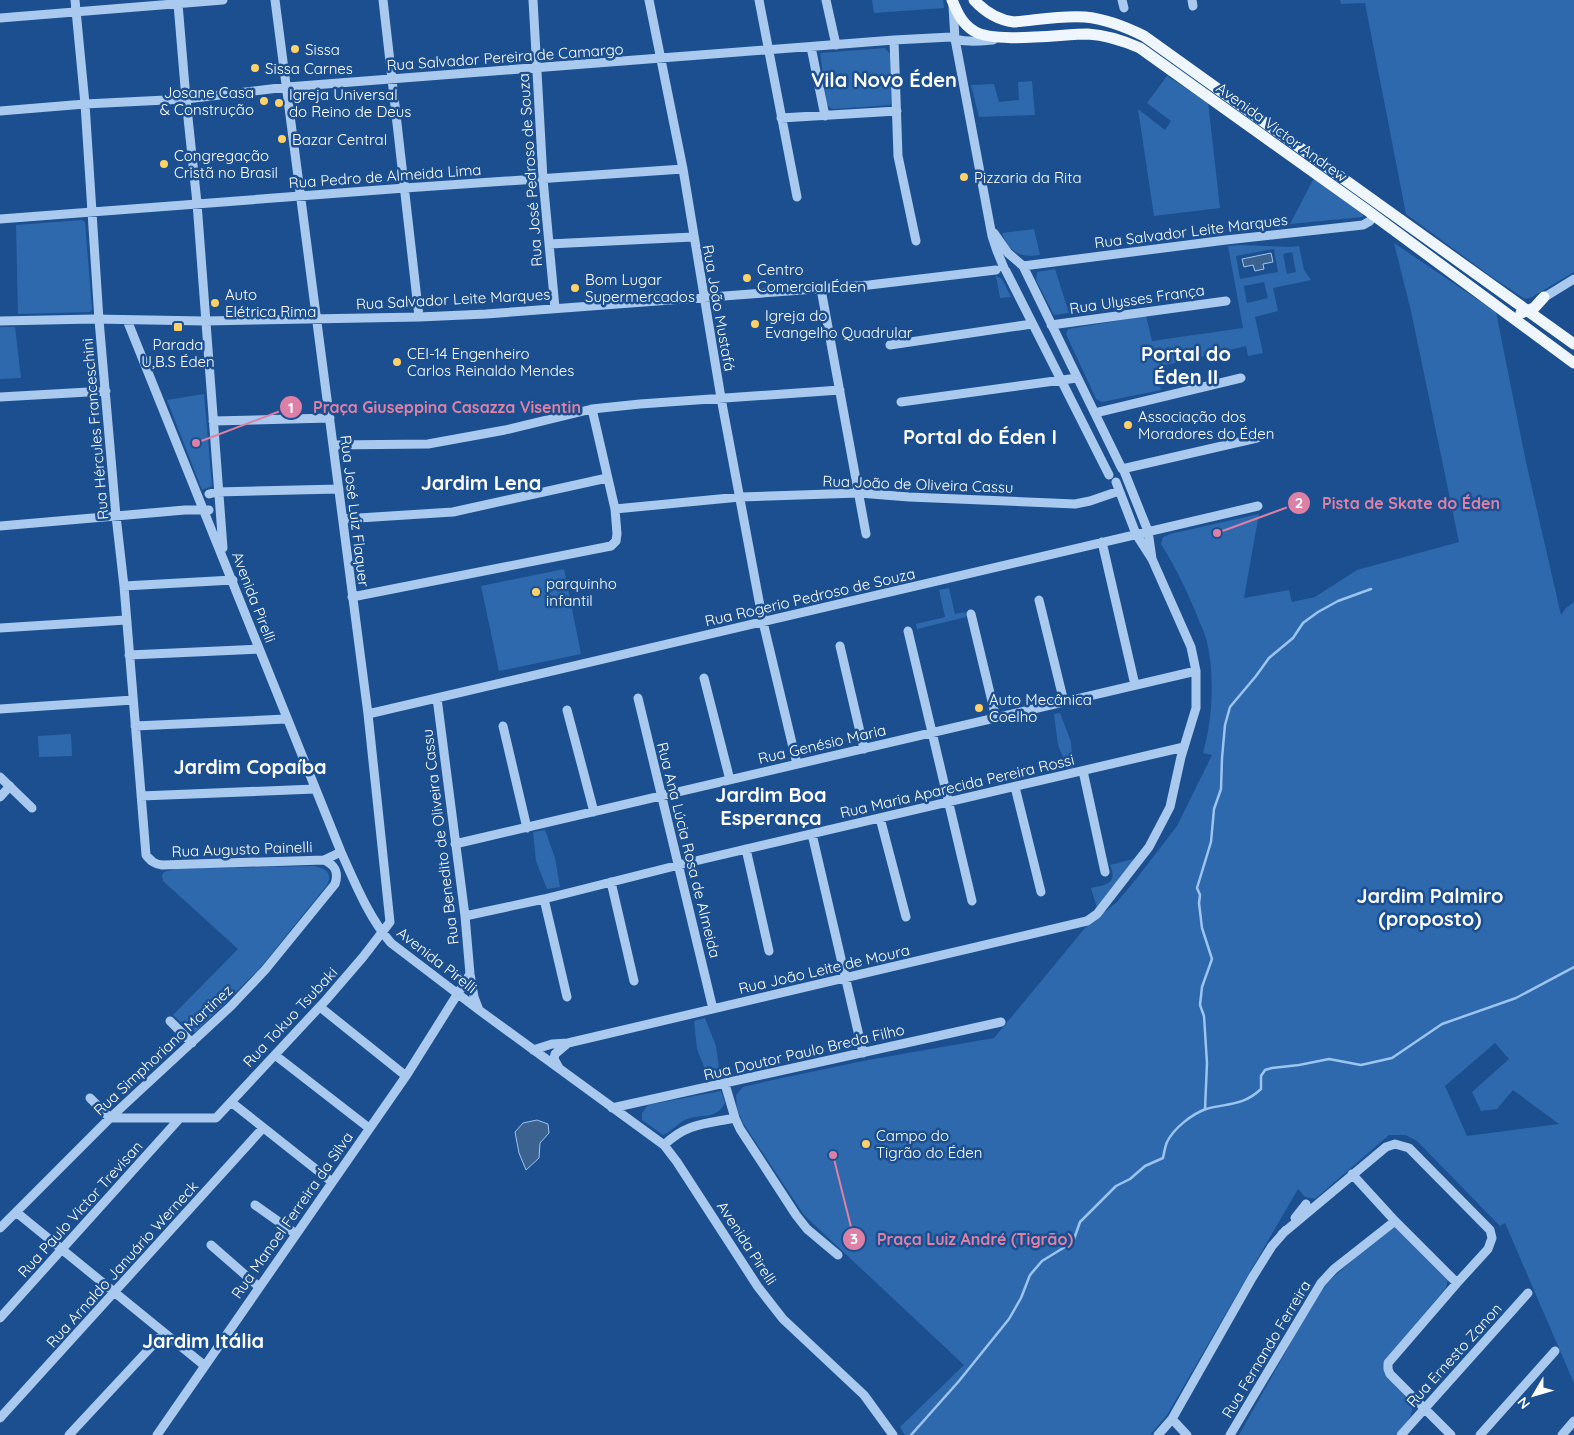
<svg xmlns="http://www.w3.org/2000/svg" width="1574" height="1435" font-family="Quicksand,sans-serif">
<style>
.green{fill:#2e69ad;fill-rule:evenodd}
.water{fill:#3c6290;stroke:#9cc4f0}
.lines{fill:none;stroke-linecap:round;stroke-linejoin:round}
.stream{stroke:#9cc4f0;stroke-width:2.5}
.minor{stroke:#a9c9ee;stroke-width:9}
.major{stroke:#f0f6ff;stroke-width:11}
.poi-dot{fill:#ffd166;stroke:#1b4f8f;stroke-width:2}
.labels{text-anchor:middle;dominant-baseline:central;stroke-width:5;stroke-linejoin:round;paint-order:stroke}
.poi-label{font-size:15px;fill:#fff;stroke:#1b4f8f;text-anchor:start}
.street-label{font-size:15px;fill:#fff;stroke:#1b4f8f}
.district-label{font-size:20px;font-weight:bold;fill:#fff;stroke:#1b4f8f}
.leader{fill:none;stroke:#dd80a5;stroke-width:2}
.callout-dot{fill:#dd80a5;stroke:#1b4f8f;stroke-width:2}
.mark-label{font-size:15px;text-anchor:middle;font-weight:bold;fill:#fff}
.callout-label{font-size:16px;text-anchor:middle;font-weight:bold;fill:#dd80a5;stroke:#1b4f8f;stroke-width:5;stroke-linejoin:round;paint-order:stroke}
</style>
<rect width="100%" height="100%" fill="#1b4f8f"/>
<path class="green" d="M872,0H943L944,8L874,13Z
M1340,0H1574V272L1532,297L1525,299L1489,275L1406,214L1365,3L1341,4Z
M885,48L890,54L891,103L890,105L834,109L830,108L827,104L820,53Z
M1167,76L1208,102L1220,208L1154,216L1138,109L1165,130L1171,121L1147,103Z
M1032,81L1035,115L979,117L971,85L994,84L999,102L1019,100L1018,82Z
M1314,178L1363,214V217L1290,224Z
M82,220L85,222L92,310L90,312L18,314L16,225Z
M1034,229L1040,255C1019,258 1009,252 1002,233Z
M1394,243L1496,312L1526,462L1561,615L1566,608L1574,602V1383L1505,1223L1500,1226L1417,1141L1406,1135H1389L1315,1199L1305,1197L1298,1189L1167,1415L1150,1435H905L900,1427L964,1365L804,1215L743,1123L737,1109L736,1095L743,1087L777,1079L868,1060L994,1038L1085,928L1117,902L1137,878L1177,826L1212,755L1203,753C1213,719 1215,673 1206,638C1203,630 1199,621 1196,613C1186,589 1175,566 1161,544L1163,537L1170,534L1259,514L1244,598L1289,590L1292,602L1315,597L1357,570L1459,542L1411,311ZM1495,1043L1509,1059L1472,1092L1481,1111L1497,1109L1513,1090L1559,1124L1467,1136L1445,1086Z
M1239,245L1291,247L1299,246L1304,270L1311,280L1273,288L1278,311L1255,317L1263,353L1248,356L1246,346L1157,367L1161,390L1102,402L1096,399L1066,334L1068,329L1146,316L1152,341L1243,328L1228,246ZM1274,249L1278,272L1240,279L1236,256ZM1292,252L1296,272L1287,274L1283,254ZM1264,282L1268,298L1247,303L1244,286Z
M1055,269L1069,313L1054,315L1036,280L1037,272Z
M996,276L1002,279L1011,297L1000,298Z
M0,327H15L21,378L0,379Z
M204,394L212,486L202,490L167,400Z
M564,569L581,654L499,671L481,586Z
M949,588L955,614L965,612L966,617L917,629L916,624L945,617L939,590Z
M1060,713L1071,742L1073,768L1068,769L1058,745L1054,714Z
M71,734L72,756L39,757L38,736Z
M545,830L555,858L560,887L547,889L536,861L533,832Z
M1137,858L1097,908L1091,888C1107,885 1118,883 1110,865Z
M314,866C326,868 333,874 327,885L260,968L196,1032H191L173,1015L238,949L163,881L162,875L164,872L175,869Z
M705,1018L716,1046L720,1075L708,1077L697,1049L694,1021Z
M721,1091L725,1103C715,1122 698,1112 683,1121C675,1126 671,1132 663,1135L642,1120V1113L648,1105Z
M1395,1227L1448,1279L1446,1288L1383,1362L1385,1373L1412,1402C1415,1417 1404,1425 1395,1435H1239L1322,1287L1389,1228Z"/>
<path class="water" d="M1271,253L1273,262L1263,264L1264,269L1255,271L1253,265L1244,267L1242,259Z
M537,1120L548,1124L549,1133L540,1143L539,1158L526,1170L519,1153L515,1132L523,1123Z"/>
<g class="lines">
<path class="stream" d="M1205,1109L1207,1063L1204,1016L1200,1005L1202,987L1212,959L1202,928L1199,903L1200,895L1197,888L1211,842L1214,809L1221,789L1222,758L1225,725L1230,707L1256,676L1269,658L1293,638L1303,623L1318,612L1338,601L1371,589
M911,1435L959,1381L1009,1319L1021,1298L1030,1275L1042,1261L1073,1242L1080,1222L1116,1186L1130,1179L1145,1166L1163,1158C1164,1153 1165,1147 1167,1142C1174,1128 1192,1114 1206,1109C1228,1103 1243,1106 1261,1089V1076L1265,1070L1272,1068L1299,1065L1329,1059L1361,1065L1392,1058L1442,1024L1516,998L1574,967"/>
<path class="minor" d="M75,0L85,104L99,320L116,516L124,586L146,855C151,861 154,864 162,865L324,860L341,852
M383,0L419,317
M533,0L543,179L555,308
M649,0L683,169L721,398L763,622L797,764
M759,0L797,197
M826,0L836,45
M1122,0L1124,8
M1192,0L1193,6
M178,4L186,99L197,203L223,548
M953,6L955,39L992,236L997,251L1004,268
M0,18L223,0
M894,40L898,156L916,241
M811,47L825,116
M0,111L85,104L186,99L287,87L894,40L951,37C962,43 980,41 993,40
M781,118L897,111
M0,219L405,188L683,169
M994,233L1008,253L1023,266L1121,467
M549,244L693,237
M1023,266L1226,240L1363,225L1370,221L1373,215
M1006,271L1109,475
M821,289L866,534
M1540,300L1574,279
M127,320L341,852C355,883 369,918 391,943L479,1010L664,1145L677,1162L758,1287L783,1319L864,1395L893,1435
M0,321L94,319L205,321L419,317L486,314L869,285L996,270
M1051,325L1226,301
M890,345L1032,324
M0,397L106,391
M901,402L1077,378
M1095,413L1241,378
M213,421L330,418
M333,445L428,444L505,430L592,409L640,404L840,390
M1122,469L1257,438
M1124,471L1148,531L1152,559
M209,494L217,492L339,489
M615,509L740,497L859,493L909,497L1075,504L1090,501L1119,491
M343,519L453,512L607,478
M0,526L185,510H209
M1102,542L1135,685
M124,586L233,580
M352,597L611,546L616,541L617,534L615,509L592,409
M1039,600L1064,702
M971,614L996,718
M0,628L126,620
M908,631L972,901
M840,646L864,749
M129,655L259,649
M704,678L730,780
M437,698L465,916L470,974L474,997L479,1010
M638,698L713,1009
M0,709L133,700
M567,710L594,812
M368,714L1258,506
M135,726L286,719
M503,726L527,828
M1083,771L1105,872
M0,777L32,808
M1015,787L1041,892
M141,796L315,789
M0,797L10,786
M880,818L906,917
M812,834L863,1053
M455,844L1196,671
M746,849L769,951
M611,882L634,981
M544,899L567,997
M465,916L544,899L691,862L1184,747
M320,1007L406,1076
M170,1021L192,1043
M533,1050L552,1044L568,1043L1087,921L1097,914L1149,847L1170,807L1181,757L1196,708V671L1191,647L1152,559L1136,534L1116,482
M275,1055L369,1128
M559,1068L554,1059L555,1054L568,1043
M725,1084L735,1118L740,1129L796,1215L807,1229L838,1255
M90,1098L110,1118H216L326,1000L363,957L390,922L368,714L275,0
M231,1102L332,1182
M612,1108L1001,1022
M664,1145C687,1123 705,1124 735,1118
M1352,1174L1395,1221L1457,1283
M255,1205L296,1234
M16,1212L205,1366
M1295,1218L1306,1204
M0,1228L110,1118L231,1006L265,970L335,884C339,872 335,865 324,860
M1282,1234L1386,1147L1395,1144L1409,1148L1490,1230L1492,1238L1488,1249L1457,1283L1388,1363V1369L1390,1374L1451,1435
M211,1245L259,1287
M0,1318L180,1118
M0,1418L263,1128
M1172,1419L1187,1435
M69,1435L164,1333
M157,1435L406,1076L470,974
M1158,1435L1172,1419L1252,1278L1272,1246L1286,1230
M1230,1435L1321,1283L1334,1269L1395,1221
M1401,1435L1528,1293
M1480,1435L1555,1351
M1562,1435L1574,1421"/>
<path class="major" d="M952,0C957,12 962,24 974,31C994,44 1062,34 1088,34C1106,35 1124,41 1140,48L1368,211L1574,363
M974,0C985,12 998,20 1014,22C1037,20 1063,15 1085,17C1106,19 1126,27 1144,36L1574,344
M1521,313L1534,308L1544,297"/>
</g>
<g class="poi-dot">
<circle cx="295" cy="49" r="5"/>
<circle cx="255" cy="68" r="5"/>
<circle cx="264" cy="101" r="5"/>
<circle cx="279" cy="103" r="5"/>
<circle cx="282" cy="139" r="5"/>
<circle cx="164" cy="164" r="5"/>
<circle cx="964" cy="177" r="5"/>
<circle cx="747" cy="278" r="5"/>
<circle cx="575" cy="288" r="5"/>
<circle cx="215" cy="303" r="5"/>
<circle cx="755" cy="324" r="5"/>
<rect x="173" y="322" width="10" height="10" rx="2.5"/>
<circle cx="397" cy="362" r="5"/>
<circle cx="1128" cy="425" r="5"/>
<circle cx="536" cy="592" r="5"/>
<circle cx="979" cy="708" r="5"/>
<circle cx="866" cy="1144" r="5"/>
</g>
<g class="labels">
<g class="poi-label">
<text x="305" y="49">Sissa</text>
<text x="265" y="68">Sissa Carnes</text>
<text x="254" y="92" text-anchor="end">Josane Casa<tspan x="254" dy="17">&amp; Construção</tspan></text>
<text x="289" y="94">Igreja Universal<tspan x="289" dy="17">do Reino de Deus</tspan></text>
<text x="292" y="139">Bazar Central</text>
<text x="174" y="155">Congregação<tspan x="174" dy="17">Cristã no Brasil</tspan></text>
<text x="974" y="177">Pizzaria da Rita</text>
<text x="757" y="269">Centro<tspan x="757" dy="17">Comercial Éden</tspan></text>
<text x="585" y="279">Bom Lugar<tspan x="585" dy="17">Supermercados</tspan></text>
<text x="225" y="294">Auto<tspan x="225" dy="17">Elétrica Rima</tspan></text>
<text x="765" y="315">Igreja do<tspan x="765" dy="17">Evangelho Quadrular</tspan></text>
<text x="178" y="344" text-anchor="middle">Parada<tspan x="178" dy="17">U,B.S Éden</tspan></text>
<text x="407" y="353">CEI-14 Engenheiro<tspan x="407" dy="17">Carlos Reinaldo Mendes</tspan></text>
<text x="1138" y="416">Associação dos<tspan x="1138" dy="17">Moradores do Éden</tspan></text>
<text x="546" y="583">parquinho<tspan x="546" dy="17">infantil</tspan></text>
<text x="989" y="699">Auto Mecânica<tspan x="989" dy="17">Coelho</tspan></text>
<text x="876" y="1135">Campo do<tspan x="876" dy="17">Tigrão do Éden</tspan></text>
</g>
<g class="street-label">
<text transform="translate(505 57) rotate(-4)">Rua Salvador Pereira de Camargo</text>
<text transform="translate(1282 132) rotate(36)">Avenida Victor Andrew</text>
<text transform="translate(530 170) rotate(-94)">Rua José Pedroso de Souza</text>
<text transform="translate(385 176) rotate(-4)">Rua Pedro de Almeida Lima</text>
<text transform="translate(1191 231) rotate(-7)">Rua Salvador Leite Marques</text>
<text transform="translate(453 299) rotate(-3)">Rua Salvador Leite Marques</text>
<text transform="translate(1137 299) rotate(-8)">Rua Ulysses França</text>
<text transform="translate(719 308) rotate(80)">Rua João Mustafá</text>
<text transform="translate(95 429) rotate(-95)">Rua Hércules Franceschini</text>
<text transform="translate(918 484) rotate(2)">Rua João de Oliveira Cassu</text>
<text transform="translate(355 511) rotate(83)">Rua José Luiz Flaquer</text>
<text transform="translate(254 597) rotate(69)">Avenida Pirelli</text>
<text transform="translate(810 597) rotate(-13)">Rua Rogerio Pedroso de Souza</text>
<text transform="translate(822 744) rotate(-13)">Rua Genésio Maria</text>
<text transform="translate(957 786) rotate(-13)">Rua Maria Aparecida Pereira Rossi</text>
<text transform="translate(440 837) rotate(-97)">Rua Benedito de Oliveira Cassu</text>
<text transform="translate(242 849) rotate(-2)">Rua Augusto Painelli</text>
<text transform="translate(689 850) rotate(76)">Rua Ana Lúcia Rosa de Almeida</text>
<text transform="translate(437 960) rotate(38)">Avenida Pirelli</text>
<text transform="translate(824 969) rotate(-13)">Rua João Leite de Moura</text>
<text transform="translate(290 1017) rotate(-47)">Rua Tokuo Tsubaki</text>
<text transform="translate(163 1050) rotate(-43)">Rua Simphoriano Martinez</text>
<text transform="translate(804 1052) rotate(-13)">Rua Doutor Paulo Breda Filho</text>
<text transform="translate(80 1209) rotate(-48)">Rua Paulo Victor Trevisan</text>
<text transform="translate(292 1215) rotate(-55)">Rua Manoel Ferreira da Silva</text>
<text transform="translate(747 1243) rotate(57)">Avenida Pirelli</text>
<text transform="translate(122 1264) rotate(-48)">Rua Arnaldo Januário Werneck</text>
<text transform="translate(1266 1349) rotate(-59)">Rua Fernando Ferreira</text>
<text transform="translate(1454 1355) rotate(-48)">Rua Ernesto Zanon</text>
</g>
<g class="district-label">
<text x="884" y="79">Vila Novo Éden</text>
<text x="1186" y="353">Portal do<tspan x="1186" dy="23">Éden II</tspan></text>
<text x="980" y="436">Portal do Éden I</text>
<text x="481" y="482">Jardim Lena</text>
<text x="250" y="766">Jardim Copaíba</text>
<text x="771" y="794">Jardim Boa<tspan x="771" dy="23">Esperança</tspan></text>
<text x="1430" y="895">Jardim Palmiro<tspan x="1430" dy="23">(proposto)</tspan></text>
<text x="203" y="1340">Jardim Itália</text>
</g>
</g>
<path class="leader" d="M196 443L291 407M1217 533L1299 503M833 1155L854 1239"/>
<g class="callout-dot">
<circle cx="196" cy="443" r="5"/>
<circle cx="1217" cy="533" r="5"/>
<circle cx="833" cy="1155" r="5"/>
<circle cx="291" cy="407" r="12"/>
<circle cx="1299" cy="503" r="12"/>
<circle cx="854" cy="1239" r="12"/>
</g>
<g class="mark-label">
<text x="291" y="413">1</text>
<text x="1299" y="508">2</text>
<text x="854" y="1244">3</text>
</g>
<g class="callout-label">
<text x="447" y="413">Praça Giuseppina Casazza Visentin</text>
<text x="1411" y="509">Pista de Skate do Éden</text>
<text x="975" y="1245">Praça Luiz André (Tigrão)</text>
</g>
<g transform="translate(1534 1395) rotate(232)" stroke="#1b4f8f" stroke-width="4" paint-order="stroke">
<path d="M0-4L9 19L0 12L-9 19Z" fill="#ffffff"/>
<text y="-8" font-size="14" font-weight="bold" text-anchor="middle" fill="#ffffff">N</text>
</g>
</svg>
